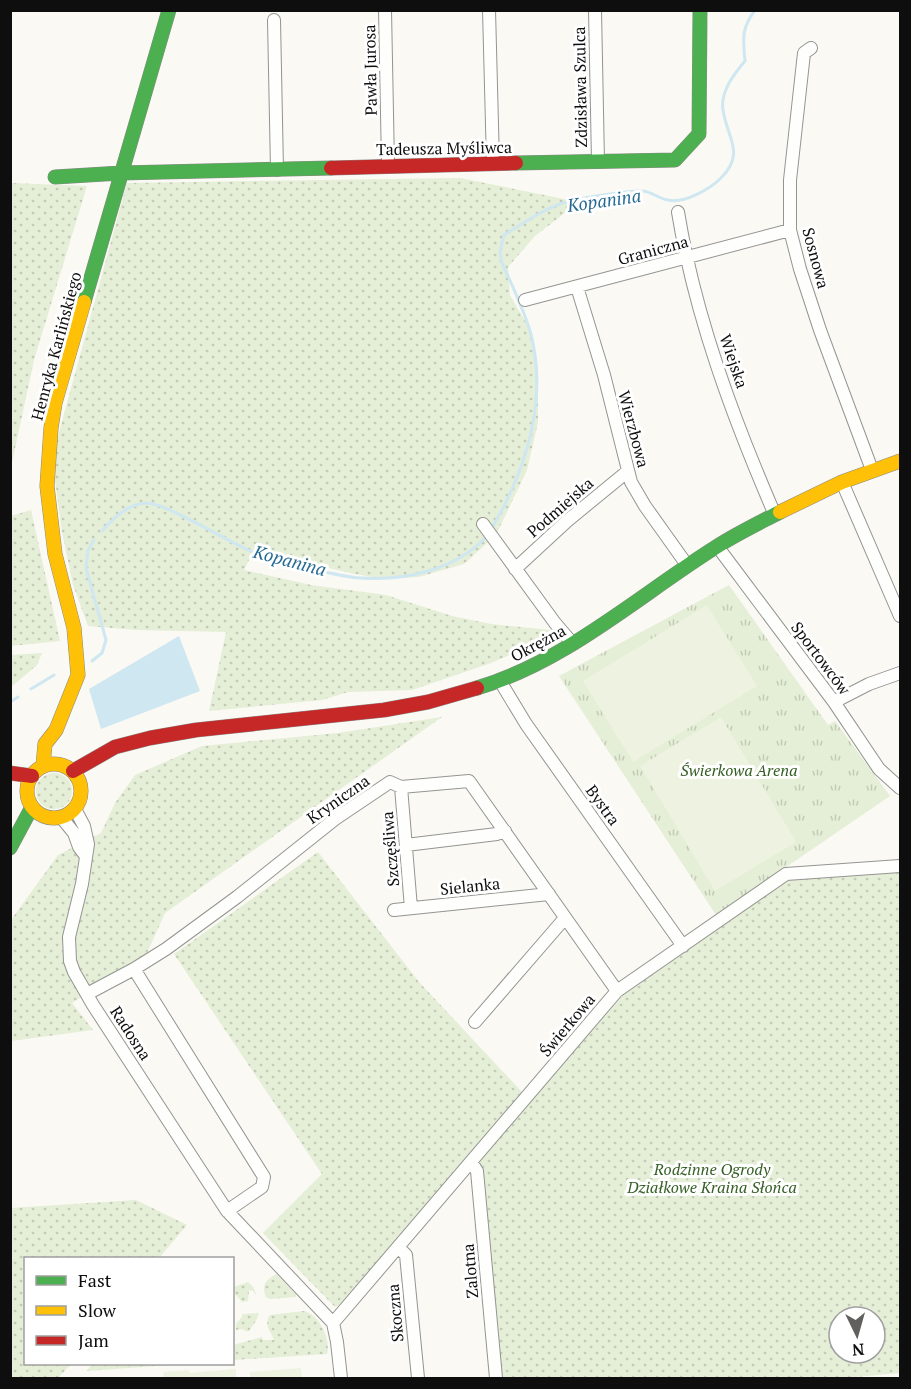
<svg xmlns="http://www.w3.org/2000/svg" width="911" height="1389" font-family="'PT Serif',serif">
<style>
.grass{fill:url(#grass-dots);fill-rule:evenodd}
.park{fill:url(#park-tufts)}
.pitch{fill:#eef2e0}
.water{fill:#cee7f1}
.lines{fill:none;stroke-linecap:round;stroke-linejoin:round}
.stream{stroke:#cee7f1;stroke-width:3}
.street-casing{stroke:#949492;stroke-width:14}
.fast-casing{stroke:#8b8a88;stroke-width:15}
.slow-casing{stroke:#8b8a88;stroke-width:15}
.jam-casing{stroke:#8b8a88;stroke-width:15}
.street{stroke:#fefefd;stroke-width:12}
.fast{stroke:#4caf50;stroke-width:14}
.slow{stroke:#ffc107;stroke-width:14}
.jam{stroke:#c62828;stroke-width:14}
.labels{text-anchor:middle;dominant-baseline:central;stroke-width:6;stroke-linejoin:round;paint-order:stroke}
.street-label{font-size:16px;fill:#0e0e0e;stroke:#fff}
.park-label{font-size:16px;font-style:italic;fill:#355f25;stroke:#fff}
.water-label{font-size:18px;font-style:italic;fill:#246993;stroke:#fff}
</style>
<defs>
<pattern id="grass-dots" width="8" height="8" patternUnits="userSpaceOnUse" patternTransform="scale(1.5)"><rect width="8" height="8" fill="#e5eed6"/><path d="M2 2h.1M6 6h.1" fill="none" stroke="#c3cbb6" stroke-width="1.8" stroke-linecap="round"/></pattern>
<pattern id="park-tufts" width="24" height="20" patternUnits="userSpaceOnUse" patternTransform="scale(1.5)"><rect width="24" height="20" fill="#e5eed6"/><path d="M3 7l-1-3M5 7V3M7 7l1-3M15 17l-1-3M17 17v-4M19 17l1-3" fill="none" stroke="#c3cbb6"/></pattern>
</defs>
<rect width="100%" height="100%" fill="#faf9f4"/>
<path class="grass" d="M460,178L579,202L535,236L508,267L510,295L533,335L538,379V422L527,470L496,535L464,564L419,577L385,579L354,574L254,550L244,570L311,585L386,595L452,616L491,624L550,630L551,637L491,663L412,690L348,692L322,700L209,711L226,632L136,630L88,626L73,585L62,532L52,458L127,183Z
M11,183L87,186L34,360L11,467Z
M31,510L60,641L11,646V516Z
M42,653L37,665L11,687V655Z
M442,717L165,913L147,953L72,1003L93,1030L11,1041V920L58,855L101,833L115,803L135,775L202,746L338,733Z
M36 791a18 18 0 1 1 36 0a18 18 0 1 1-36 0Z
M318,852L419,982L522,1092L346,1302L335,1307L263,1233L322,1174L174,954Z
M900,870V1373L844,1378H500L479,1159L624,994L787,878ZM839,1317H875V1353H839Z
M136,1200L187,1225L159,1258H26V1364H71L58,1378H11V1208Z
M276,1274L296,1294V1297L270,1299L266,1297C261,1285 266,1280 276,1274Z
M248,1282L253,1287L257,1296L253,1291L249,1290L248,1301L242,1302L235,1294L234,1287Z
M304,1311C320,1315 331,1340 327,1354L233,1360V1345L262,1337L263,1340H274C271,1331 263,1325 270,1315Z
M259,1313L256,1321L248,1332L242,1329L236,1330V1324L242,1317V1314Z
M92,1364H184L87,1371Z"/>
<path class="park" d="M729,585L828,725L835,721L890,796L716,915L559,676Z"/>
<path class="pitch" d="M707,605L757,686L633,762L583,681Z
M721,717L796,842L715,891L640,766Z
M301,1368L302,1378H250V1372Z
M236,1369V1378H164L163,1372L189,1370V1373Z"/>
<path class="water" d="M179,636L200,691L101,729L89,689Z"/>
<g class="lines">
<path class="stream" d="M492,528C526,470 549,399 530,331C523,308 512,285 502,263L500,252L504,235C524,223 546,207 569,201C582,198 630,190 642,191C651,191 659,199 668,200C684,204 710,189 721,178C746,153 727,138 723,110C720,92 734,74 745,61C743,39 741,29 755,10
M102,531C115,517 127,504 147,503C165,503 226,540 246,549C262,557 281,560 298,565C319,570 340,577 361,578C405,581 455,570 486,537
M92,661L102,653L106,640L86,568L88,550L94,540
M31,689L54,675
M10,702L18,697"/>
<defs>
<path id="street" d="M385,10L388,165
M489,10L493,163
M595,10L598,162
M274,20L277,170
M811,48L804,53L790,180V230L800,269L820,330L872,470
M678,212C695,316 733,418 775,515
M577,287L604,375L631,482L645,506L687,565
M525,300L790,230
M842,482L900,616
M483,524L555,623L573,644
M717,546L834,702L879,769L900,788
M515,569L567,521L628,471
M500,681L526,724L683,946
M834,702L869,684L900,673
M401,787L411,908
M75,809L84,826L88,844L82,884L69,937L70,961L74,972L93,1005L227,1211L333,1323L337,1342L341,1378
M61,817L74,833L79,847L85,855
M406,845L497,834L505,831
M394,910L549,894
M134,969L264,1177L262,1187L227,1211
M87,994L134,969L166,949L237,897L335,819L390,782L401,787L469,781L617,991
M475,1022L565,918
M471,1162L477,1171L496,1378
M398,1247L406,1255L418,1378
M333,1323L617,991L786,874L900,866"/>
<path id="fast" d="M516,163L675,160L699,134L700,10
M55,177L121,173L331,168
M84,302L169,10
M477,688C567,661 638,596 716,547C736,534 759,523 780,512
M10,848L32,807"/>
<path id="slow" d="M780,512L842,482L900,461
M27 791a27 27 0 1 1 54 0a27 27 0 1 1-54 0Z
M43,766L45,744L56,730L78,675L74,628L55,554L47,486L51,428L55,403L84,302"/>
<path id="jam" d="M331,168L516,163
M73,771L115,747L150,738L196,730L384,710L428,702L477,688
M10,773L32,776"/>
</defs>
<use href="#street" class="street-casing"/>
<use href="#fast" class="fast-casing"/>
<use href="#slow" class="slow-casing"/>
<use href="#jam" class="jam-casing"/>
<use href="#street" class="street"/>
<use href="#fast" class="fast"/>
<use href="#slow" class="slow"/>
<use href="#jam" class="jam"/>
</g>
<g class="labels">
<g class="street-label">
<text transform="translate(370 70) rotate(-91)">Pawła Jurosa</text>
<text transform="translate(580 87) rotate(-91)">Zdzisława Szulca</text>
<text transform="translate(444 148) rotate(-1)">Tadeusza Myśliwca</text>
<text transform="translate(653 250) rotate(-15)">Graniczna</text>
<text transform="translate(816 258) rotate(75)">Sosnowa</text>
<text transform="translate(56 346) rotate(-75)">Henryka Karlińskiego</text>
<text transform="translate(734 361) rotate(71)">Wiejska</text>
<text transform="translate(634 429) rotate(75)">Wierzbowa</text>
<text transform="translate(560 507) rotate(-41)">Podmiejska</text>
<text transform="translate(538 643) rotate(-28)">Okrężna</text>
<text transform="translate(821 658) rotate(53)">Sportowców</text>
<text transform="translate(338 799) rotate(-35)">Kryniczna</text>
<text transform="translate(603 805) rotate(54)">Bystra</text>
<text transform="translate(390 849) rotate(-95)">Szczęśliwa</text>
<text transform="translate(470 886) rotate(-6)">Sielanka</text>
<text transform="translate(567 1025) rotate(-50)">Świerkowa</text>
<text transform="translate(131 1033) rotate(57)">Radosna</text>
<text transform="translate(470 1271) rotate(-95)">Zalotna</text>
<text transform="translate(395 1313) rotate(-95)">Skoczna</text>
</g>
<g class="park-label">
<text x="739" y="770">Świerkowa Arena</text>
<text x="712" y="1169">Rodzinne Ogrody<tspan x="712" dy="18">Działkowe Kraina Słońca</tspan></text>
</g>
<g class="water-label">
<text transform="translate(604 200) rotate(-8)">Kopanina</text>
<text transform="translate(290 560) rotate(15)">Kopanina</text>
</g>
</g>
<rect width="911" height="1389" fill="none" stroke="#0e0e0e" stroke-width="24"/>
<rect x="24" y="1257" width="210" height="108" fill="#ffffff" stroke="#9f9f9f" stroke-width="1.5"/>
<rect x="36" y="1276" width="30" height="9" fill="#4caf50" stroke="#9f9f9f" stroke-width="1.5"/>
<text x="78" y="1287" font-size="18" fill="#0e0e0e">Fast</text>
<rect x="36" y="1306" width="30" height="9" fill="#ffc107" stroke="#9f9f9f" stroke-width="1.5"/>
<text x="78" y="1317" font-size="18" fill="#0e0e0e">Slow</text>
<rect x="36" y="1336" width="30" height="9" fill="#c62828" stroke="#9f9f9f" stroke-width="1.5"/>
<text x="78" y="1347" font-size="18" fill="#0e0e0e">Jam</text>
<g transform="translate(857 1335) rotate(175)"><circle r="28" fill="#ffffff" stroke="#9f9f9f" stroke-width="1.5"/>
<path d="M0-4.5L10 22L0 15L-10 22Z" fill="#61605e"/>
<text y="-9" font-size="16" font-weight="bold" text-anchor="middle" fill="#0e0e0e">N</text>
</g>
</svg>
